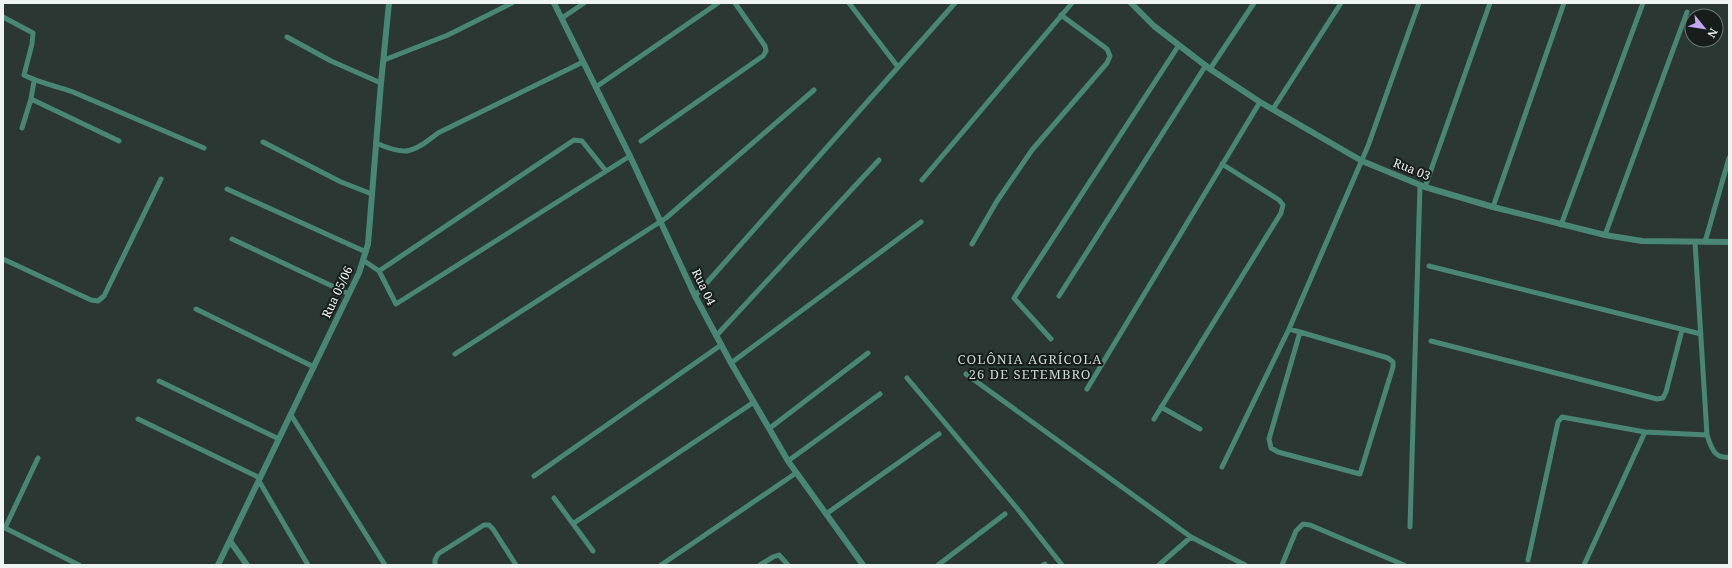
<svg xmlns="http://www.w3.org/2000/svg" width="1732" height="568" font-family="'Noto Serif',serif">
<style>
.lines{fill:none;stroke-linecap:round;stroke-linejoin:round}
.minor{stroke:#498674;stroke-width:5}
.tertiary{stroke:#498674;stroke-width:6}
.labels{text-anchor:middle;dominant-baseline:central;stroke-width:4;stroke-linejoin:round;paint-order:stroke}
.street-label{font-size:12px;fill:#edf4f2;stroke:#171d1b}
.neighbourhood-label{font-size:13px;letter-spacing:1px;fill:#c9d7d2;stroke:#171d1b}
</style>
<rect width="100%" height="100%" fill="#2b3733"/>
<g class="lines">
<path class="minor" d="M849,3L898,67
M3,17L33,33L32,44L24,75C39,83 57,86 73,92L204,148
M562,18L584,3
M287,37L331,61L381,83
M384,60L448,35L512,3
M1210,69L1254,3
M596,87L718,3
M31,99L119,141
M1273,109L1341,3
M22,128L31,99L34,81
M641,141L763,56L766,51L765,46L735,3
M263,142L341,182L372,194
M376,143C407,157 413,152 438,133L583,62
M922,180L1072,3
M1425,187L1490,3
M227,189L366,252
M1493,207L1564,3
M1561,225L1643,3
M1605,235L1687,12
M232,239L349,294
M1695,242L1707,435C1711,447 1714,459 1729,457
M1705,242L1729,158
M972,244L997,201L1032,150L1107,63L1110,56L1107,49L1061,15
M3,259L91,300L98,301L104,296L161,179
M363,260L379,271L396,304L630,156
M1429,266L1701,334
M379,271L574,140L582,141L606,171
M695,296L955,3
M1059,296L1206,65
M196,309L314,367
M1289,329L1300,332L1388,358L1393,362V367L1360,474L1278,452L1271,448L1269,439L1300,332
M716,336L879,160
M1051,339L1014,298L1179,45
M1431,341L1657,399L1663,398L1666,392L1682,330
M455,354L666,218L814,90
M731,363L921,222
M966,374L1191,537L1245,565
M907,378L1016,507L1062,565
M159,381L279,439
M1087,389L1260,102
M1161,407L1200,429
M291,415L385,565
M138,419L260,478
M1154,419L1281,213L1283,205L1279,200L1222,164
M770,428L868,353
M788,461L880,394
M1222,467L1289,329L1368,146L1419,3
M534,476L721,345
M259,481L308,565
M554,498L593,551
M826,514L939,434
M574,523L754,402
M3,527L79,565
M1410,527L1420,185
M5,528L38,458
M1528,560L1558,422L1562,417L1645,432L1707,435
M435,565V560L438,554L484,525H489L493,529L516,565
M661,565L796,473
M760,565L773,557L779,555L788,565
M938,565L1005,514
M1043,565L1045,564
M1159,565L1191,537
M1282,565L1296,531L1303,524L1310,525L1404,565
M1584,565L1645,432"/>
<path class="tertiary" d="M554,3L630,156L695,296L731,363L788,461L863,565
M1131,3L1154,26L1210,69L1260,102L1362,161L1425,187L1493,207L1605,235L1642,241L1729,242
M230,541L247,565
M218,565L359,273L368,244L381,83L389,3"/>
</g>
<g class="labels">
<g class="street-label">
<text transform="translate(1412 169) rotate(22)">Rua 03</text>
<text transform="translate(704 287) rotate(64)">Rua 04</text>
<text transform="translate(337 292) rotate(-65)">Rua 05/06</text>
</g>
<g class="neighbourhood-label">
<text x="1030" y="359">COLÔNIA AGRÍCOLA<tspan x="1030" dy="15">26 DE SETEMBRO</tspan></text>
</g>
</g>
<rect width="1732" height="568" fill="none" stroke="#edf4f2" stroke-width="8"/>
<g transform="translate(1704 28) rotate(120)"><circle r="19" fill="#171d1b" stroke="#6d7371"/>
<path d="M0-3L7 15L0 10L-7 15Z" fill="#c3a7f2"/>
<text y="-6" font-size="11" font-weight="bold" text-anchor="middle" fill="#edf4f2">N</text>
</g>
</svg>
